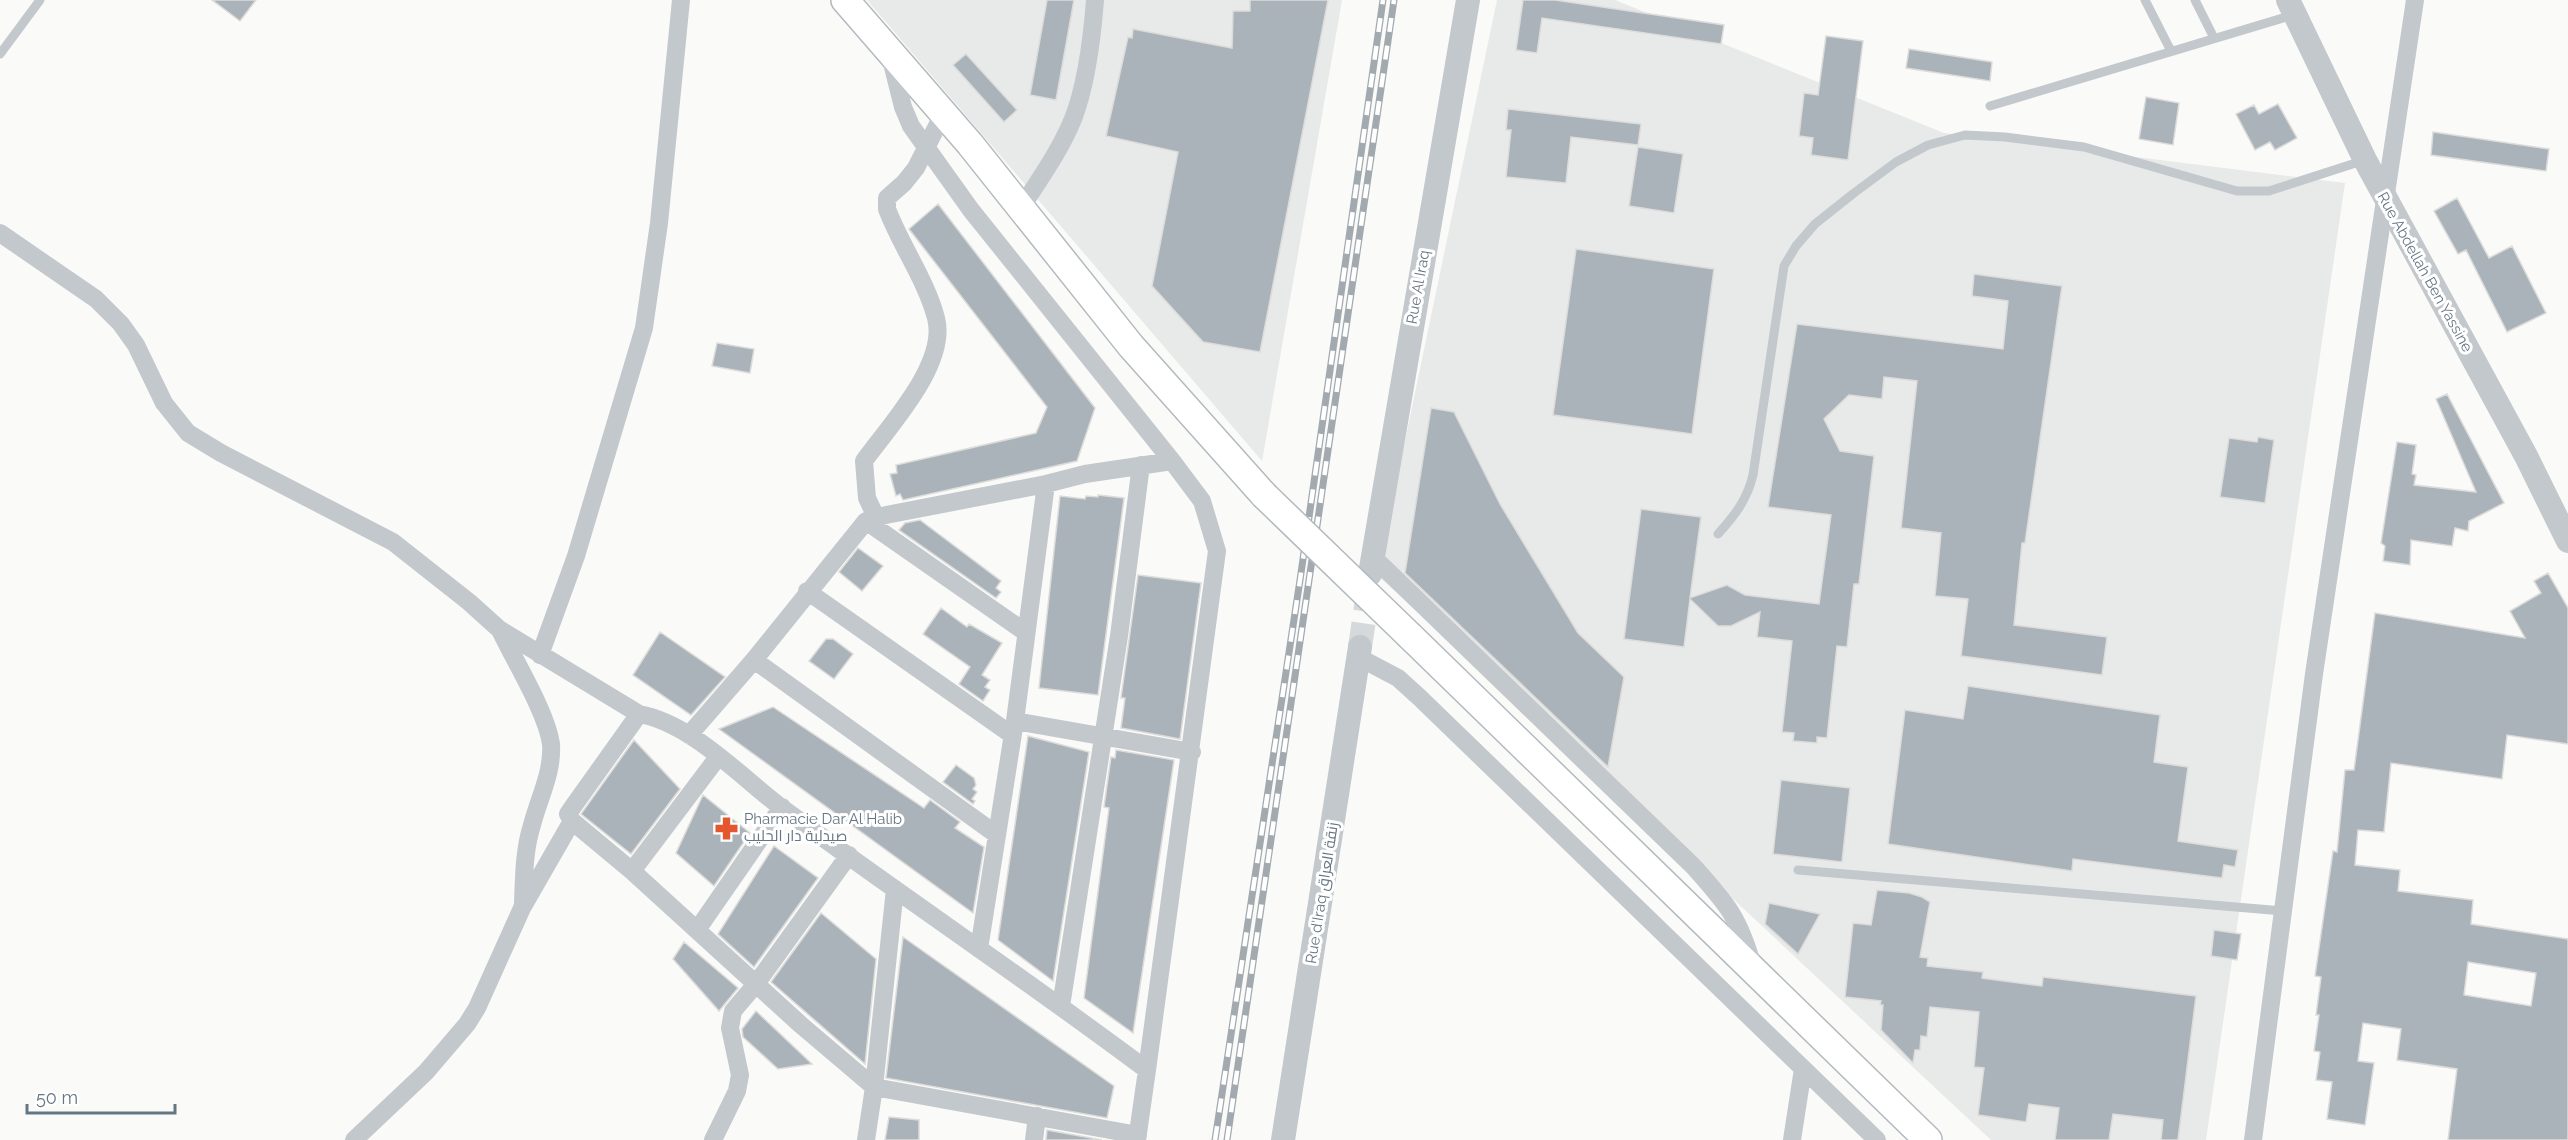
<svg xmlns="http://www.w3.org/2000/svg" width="2568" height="1140" font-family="Raleway,Cairo,sans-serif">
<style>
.built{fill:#e8e9e9}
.building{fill:#aab3b9;stroke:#dcdcda;stroke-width:1.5;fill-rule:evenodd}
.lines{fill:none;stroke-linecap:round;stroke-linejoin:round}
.tertiary-tunnel{stroke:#d5d9db;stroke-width:24;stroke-dasharray:24 12;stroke-linecap:butt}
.secondary-casing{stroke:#b3babf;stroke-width:30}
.service{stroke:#c3c8cc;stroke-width:9}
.minor{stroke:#c3c8cc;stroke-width:18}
.tertiary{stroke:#c3c8cc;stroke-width:24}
.secondary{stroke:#fff;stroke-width:27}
.rail-casing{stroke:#a2aab0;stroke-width:7}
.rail{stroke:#fff;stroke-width:4.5;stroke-dasharray:14;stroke-linecap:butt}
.secondary-bridge-casing{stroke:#b3babf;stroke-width:30;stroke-linecap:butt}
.secondary-bridge{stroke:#fff;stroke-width:27}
.labels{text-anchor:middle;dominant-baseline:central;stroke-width:6;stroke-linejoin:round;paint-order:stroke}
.street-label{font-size:15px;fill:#657683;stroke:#fff}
.poi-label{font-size:15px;fill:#657683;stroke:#fff;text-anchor:start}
</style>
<rect width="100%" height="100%" fill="#fafaf8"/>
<path class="built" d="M867,0H1342L1262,461Z
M1497,0H1615L1944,133L2345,183L2206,1140H1991L1702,870L1377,575Z"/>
<path class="building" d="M212,0H256L240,21Z
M1047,0H1074L1056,100L1030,95Z
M1250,0H1328L1260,352L1203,342L1152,286L1178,152L1106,136L1128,37L1132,38L1133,29L1232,48L1233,11H1250Z
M1523,0H1555L1724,25L1721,44L1542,18L1537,53L1516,50Z
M1826,36L1863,41L1848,160L1811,155L1813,138L1799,136L1804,93L1818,95Z
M1909,49L1992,62L1990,81L1906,68Z
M966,54L1017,110L1004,122L953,65Z
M2146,97L2179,103L2173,145L2139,139Z
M2278,104L2297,138L2275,150L2270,142L2255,150L2236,114L2254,105L2259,114Z
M1508,109L1641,124L1638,145L1571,137L1566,183L1506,177L1511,130H1506Z
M2433,132L2549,149L2546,171L2431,155Z
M1638,147L1683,154L1674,213L1629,206Z
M2457,198L2489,258L2512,246L2546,313L2507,332L2466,250L2458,254L2434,211Z
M938,204L1095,408L1077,461L903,500L900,494L896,496L890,474L897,473L896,465L1036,433L1047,407L909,229Z
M1576,249L1714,269L1692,434L1553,415Z
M1974,274L2062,286L2025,543H2022L2014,625L2107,637L2102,675L1961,656L1968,599L1935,596L1941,533L1901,528L1917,381L1884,377L1882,399L1849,395L1824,419L1840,451L1874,456L1859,584H1854L1847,647L1837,646L1827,738L1817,737V743L1793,741L1794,733L1782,732L1792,641L1757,637L1760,612L1731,626H1718L1690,599L1684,647L1624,639L1641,509L1701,517L1690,598L1727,585L1745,595L1819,604L1831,515L1768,507L1797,324L2003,349L2008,301L1972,296Z
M717,343L754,349L750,373L712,366Z
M2447,394L2504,503L2469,521L2468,531L2455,528L2452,546L2411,540L2410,565L2383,561L2385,546L2381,543L2397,442L2416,445L2412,474L2416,475L2414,485L2476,492L2436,399Z
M1431,408L1454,412L1500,504L1578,633L1624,677L1608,767L1405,573Z
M2258,437L2274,440L2265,503L2220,497L2229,438L2257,442Z
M1098,495L1124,498L1098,695L1039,688L1060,496L1085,499L1086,496L1098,497Z
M920,520L1001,581L996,588L1001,592L996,598L899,530L905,523Z
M858,548L883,566L862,591L839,572Z
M2548,573L2568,608V744L2507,735L2502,779L2391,763L2384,832L2358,830L2355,865L2400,870L2398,891L2473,900L2471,924L2568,939V1140H2448L2457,1069L2397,1060L2401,1029L2363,1023L2358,1061L2374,1063L2365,1125L2327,1119L2332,1082L2316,1080L2320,1052L2314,1051L2319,1015H2316L2321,977L2315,976L2333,851L2337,852L2345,770H2354L2375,613L2525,638L2510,611L2541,593L2534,581ZM2468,962L2536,973L2531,1006L2464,995Z
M1138,575L1201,583L1180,739L1121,728L1125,698H1121Z
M941,608L967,627L969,624L1002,643L982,675L990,680L985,687L990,690L983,701L959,684L970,667L923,634Z
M660,632L725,677L691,715L633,675Z
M826,639H833L853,654L834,679L809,661Z
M1968,686L2160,715L2154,762L2188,767L2178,841L2238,850L2235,867L2224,865L2222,878L2073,859L2072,871L1888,844L1905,710L1963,719Z
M773,707L924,808L930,800L960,822L955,828L984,847L973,913L719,729Z
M1028,736L1089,752L1053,981L998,940Z
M634,740L680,789L631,854L581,814Z
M1116,750L1174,760L1133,1033L1084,998L1109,808L1104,807L1111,757L1115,758Z
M956,765L974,778L976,785L973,789L977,792L972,799L975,801L973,804L943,782Z
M1781,780L1850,788L1842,862L1773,854Z
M703,795L750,833L714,886L676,853Z
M774,846L818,878L754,967L718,934Z
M1877,890L1909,893L1922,897L1930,902L1920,957L1928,958L1927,966L1983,972L1982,978L2042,986L2043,977L2196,996L2178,1140H2161L2163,1120L2113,1114L2109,1140H2055L2059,1108L2029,1104L2026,1122L1978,1115L1984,1068L1974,1067L1979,1012L1930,1007L1927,1037L1921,1036L1920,1050H1915L1913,1063L1881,1030L1883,1005H1880L1881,1001L1845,997L1853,923L1871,925Z
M1769,903L1820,914L1798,954L1765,924Z
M821,913L876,959L865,1064L771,982Z
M2214,930L2241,934L2237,960L2211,956Z
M903,937L1114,1086L1107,1118L886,1078Z
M684,942L738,988L719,1011L673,959Z
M756,1011L812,1064L778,1069L743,1037L742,1029Z
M889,1117L919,1120V1140H885Z
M1047,1130L1102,1140H1046Z"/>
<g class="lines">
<path class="tertiary-tunnel" d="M1360,647L1370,579"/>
<defs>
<path id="secondary" d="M845,0L970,144L1131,346L1264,495
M1410,636L1928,1140"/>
</defs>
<use href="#secondary" class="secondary-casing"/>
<path class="service" d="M2145,0L2171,51
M2195,0L2214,38
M0,54L40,0
M1990,106L2293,15
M1718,534C1735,515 1747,500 1753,475L1784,266L1796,246L1815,224L1854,193L1896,162L1928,145L1965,135L2005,137L2084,147L2237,191H2269L2365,160
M1798,870L2283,911"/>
<path class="minor" d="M890,55L903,107L911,126L971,210L1172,461
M1021,208C1039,180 1060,151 1073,119C1087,83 1092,39 1095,0
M0,233L96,299L121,324L136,345L164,403L188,433L221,453L393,542L469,602L499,629L639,714C691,723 741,777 782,808C903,897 1027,980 1147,1070L1137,1140
M876,517L867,498L864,461C889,426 948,364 936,318C926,280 901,246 887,209V198L904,183L916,168L943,114
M866,521L1025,632
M1373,557L1693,866C1727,904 1739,917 1753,967
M807,591L1012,735
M500,630C514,660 547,713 551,744C553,772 539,798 532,825C524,850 524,877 523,903
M540,655L576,556L644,328L659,223L681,0
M1360,658L1398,678L1419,697L1877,1140
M754,660L997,835
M639,714L572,808L568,814L572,821L632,871L801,1025L874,1087L1138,1135
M1015,721L1192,752
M689,735L754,660L866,521L886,515L1046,484L1085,474L1172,461L1202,501L1217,551L1147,1070
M632,871L718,757
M697,930L782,807
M979,949L1015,721L1046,484
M1061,1006L1119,636L1141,465
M354,1140L426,1072L467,1024L477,1008L522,908L572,821
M713,1140L737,1091L740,1075L730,1028L733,1011L756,984L849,855
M866,1140L874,1087L895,889
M1034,1140L1037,1116
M1792,1140L1803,1069
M2253,1140L2314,674L2415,0"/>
<path class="tertiary" d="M2288,0L2365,160L2526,456L2568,541
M1370,574L1468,0
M1283,1140L1360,647"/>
<use href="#secondary" class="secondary"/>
<defs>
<path id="rail" d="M1215,1140L1300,580L1383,0
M1227,1140L1394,0"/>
</defs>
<use href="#rail" class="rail-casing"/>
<use href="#rail" class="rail"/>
<defs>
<path id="secondary-bridge" d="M1264,495L1410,636"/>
</defs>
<use href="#secondary-bridge" class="secondary-bridge-casing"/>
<use href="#secondary-bridge" class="secondary-bridge"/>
</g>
<defs>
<symbol id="pharmacy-bare" viewBox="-9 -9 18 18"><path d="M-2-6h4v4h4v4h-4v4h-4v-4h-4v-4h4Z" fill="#e4572e" stroke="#fff" stroke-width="2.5" paint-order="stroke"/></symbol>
</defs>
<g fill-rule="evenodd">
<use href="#pharmacy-bare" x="710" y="812" width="33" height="33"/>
</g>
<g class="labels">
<g class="street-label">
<text transform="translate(2425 272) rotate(61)">Rue Abdellah Ben Yassine</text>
<text transform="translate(1418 287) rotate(-80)">Rue Al Iraq</text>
<text transform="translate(1322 893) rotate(-81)">Rue d'Iraq زنقة العراق</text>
</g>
<g class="poi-label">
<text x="744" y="819">Pharmacie Dar Al Halib<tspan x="744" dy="17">صيدلية دار الحليب</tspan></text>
</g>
</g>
<path d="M27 1104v9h148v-9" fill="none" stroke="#657683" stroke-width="3"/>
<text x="36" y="1104" font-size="18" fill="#657683" stroke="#ffffff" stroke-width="4.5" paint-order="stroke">50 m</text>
</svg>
